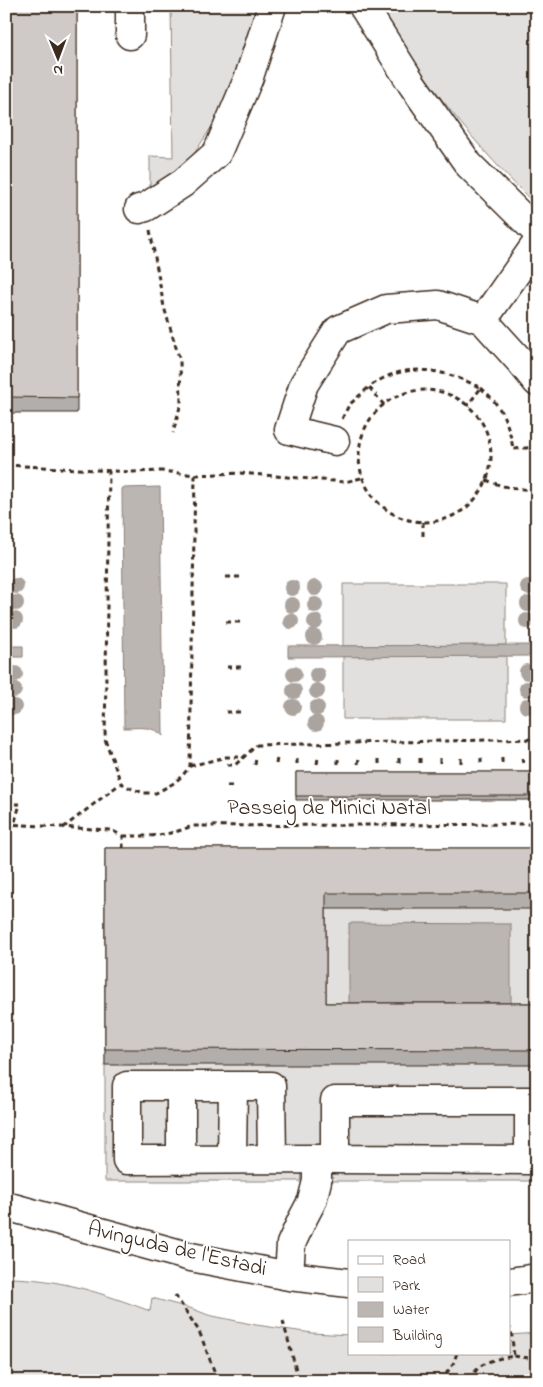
<svg xmlns="http://www.w3.org/2000/svg" width="543" height="1387" font-family="'Indie Flower',sans-serif">
<style>
.green{fill:#e2e0de;stroke:#8e857e}
.water{fill:#bcb6b3;stroke:#887e77}
.lines{fill:none;stroke-linecap:round;stroke-linejoin:round}
.minor-casing{stroke:#3b2a1e;stroke-width:31}
.path{stroke:#3b2a1e;stroke-width:3;stroke-dasharray:5 4;stroke-linecap:butt}
.minor{stroke:#fff;stroke-width:28}
.tree{fill:#aaa39e}
.wall{fill:#b2aeab;stroke:#3b2a1e}
.building{fill:#cfcac7;stroke:#3b2a1e}
.labels{text-anchor:middle;dominant-baseline:central;stroke-width:4;stroke-linejoin:round;paint-order:stroke}
.street-label{font-size:22px;fill:#3b2a1e;stroke:#fff}
</style>
<rect width="100%" height="100%" fill="#fff"/>
<filter id="ink" filterUnits="userSpaceOnUse"><feTurbulence type="fractalNoise" baseFrequency=".02" numOctaves="2"/><feDisplacementMap in="SourceGraphic" scale="10" xChannelSelector="R" yChannelSelector="G"/><feConvolveMatrix kernelMatrix="1 2 1 2 8 2 1 2 1" color-interpolation-filters="sRGB"/></filter>
<g filter="url(#ink)">
<path class="green" d="M171,6H260L229,100L190,160L167,184L150,186V156L173,157Z
M379,6H537V206C476,147 422,79 379,6Z
M343,584H506V645L343,646Z
M343,656H506V719H343Z
M105,863H537V1181H105Z
M6,1278C58,1278 102,1293 150,1311L152,1298L193,1309L208,1315L256,1325L312,1333L349,1335V1353H509V1335L537,1333V1381H6Z"/>
<path class="water" d="M160,487L163,736C152,725 139,728 124,728L122,488Z
M537,645V656L288,657V646Z
M6,646H23V657H6Z
M349,923L511,924V1005L349,1004Z"/>
<g class="lines">
<defs>
<path id="minor" d="M130,6V35
M363,6L412,84L469,165L537,232
M139,209L146,207L183,183L217,153L249,77L272,6
M483,320L537,243
M335,441L289,430L304,384L338,330L386,309L438,305L483,320L520,361L537,382
M181,1086V1160
M232,1159L233,1086
M272,1159L271,1086H127V1160C190,1160 254,1159 317,1159
M6,1206L191,1257L289,1276L349,1283
M289,1276L291,1244L302,1220L312,1201L317,1181V1159H335L529,1160V1101H335V1159
M509,1282L537,1278"/>
</defs>
<use href="#minor" class="minor-casing"/>
<path class="path" d="M150,230L164,307L180,361L181,403L173,433
M481,388C501,405 509,423 513,449L537,447
M359 456a66 66 0 1 1 132 0a66 66 0 1 1-132 0Z
M384,405L369,387C406,360 443,369 481,388L467,406
M342,419L349,405L369,387
M6,465L133,472L162,471L195,475L190,766L183,775L174,783L156,793H144L130,788L121,783L105,739L109,471
M195,475L240,473L345,482L361,478
M486,480L502,486L537,491
M423,522V539
M226,577H241
M226,622H241
M227,667H241
M226,712H241
M399,758V764
M420,758V764
M440,758V764
M461,758V764
M481,758V764
M502,758V764
M522,758L523,764
M276,764L277,758
M297,764V758
M317,764L318,758
M338,764V758
M358,764L359,758
M379,764V758
M227,765H235L257,745L537,739
M255,765L256,758
M190,766L226,757H242
M227,786H235
M6,804H20L14,825L6,831
M227,807H235
M6,824L111,830L123,836V851
M63,828L121,783
M123,836C151,836 165,837 192,826L537,824
M6,1251H7
M175,1295L199,1331L218,1381
M283,1321L299,1381
M514,1356L537,1359
M441,1381L453,1364L457,1353
M471,1381C476,1361 496,1359 514,1356L511,1328"/>
<use href="#minor" class="minor"/>
</g>
<g class="tree">
<circle cx="16" cy="586" r="8"/>
<circle cx="528" cy="587" r="8"/>
<circle cx="292" cy="588" r="8"/>
<circle cx="315" cy="588" r="8"/>
<circle cx="16" cy="603" r="8"/>
<circle cx="528" cy="604" r="8"/>
<circle cx="292" cy="605" r="8"/>
<circle cx="315" cy="605" r="8"/>
<circle cx="15" cy="620" r="8"/>
<circle cx="291" cy="621" r="8"/>
<circle cx="527" cy="621" r="8"/>
<circle cx="315" cy="622" r="8"/>
<circle cx="314" cy="637" r="8"/>
<circle cx="527" cy="672" r="8"/>
<circle cx="15" cy="674" r="8"/>
<circle cx="294" cy="674" r="8"/>
<circle cx="317" cy="675" r="8"/>
<circle cx="527" cy="689" r="8"/>
<circle cx="14" cy="690" r="8"/>
<circle cx="294" cy="691" r="8"/>
<circle cx="317" cy="691" r="8"/>
<circle cx="527" cy="706" r="8"/>
<circle cx="14" cy="707" r="8"/>
<circle cx="293" cy="707" r="8"/>
<circle cx="317" cy="708" r="8"/>
<circle cx="316" cy="723" r="8"/>
</g>
<path class="wall" d="M6,6H77V413H6Z
M296,772H537V800H296Z
M105,848H537V909H326V1003H537V1065H105Z"/>
<path class="building" d="M6,6H77V398L6,397Z
M296,772H537V796H296Z
M105,848H537V893H326V1003H537V1050L105,1049Z"/>
</g>
<g class="labels">
<g class="street-label">
<text x="329" y="809">Passeig de Minici Natal</text>
<text transform="translate(177 1250) rotate(13)">Avinguda de l'Estadi</text>
</g>
</g>
<rect width="543" height="1387" fill="none" stroke="#fff" stroke-width="25"/>
<rect x="12" y="12" width="518" height="1362" fill="none" stroke="#3b2a1e" stroke-width="2" filter="url(#ink)"/>
<rect x="348" y="1240" width="162" height="115" fill="#ffffff" stroke="#b1aaa5"/>
<rect x="358" y="1256" width="25" height="8" fill="#ffffff" stroke="#b1aaa5"/>
<text x="393" y="1264" font-size="15" fill="#3b2a1e">Road</text>
<rect x="358" y="1277" width="25" height="15" fill="#e2e0de" stroke="#b1aaa5"/>
<text x="393" y="1290" font-size="15" fill="#3b2a1e">Park</text>
<rect x="358" y="1302" width="25" height="15" fill="#bcb6b3" stroke="#b1aaa5"/>
<text x="393" y="1314" font-size="15" fill="#3b2a1e">Water</text>
<rect x="358" y="1327" width="25" height="15" fill="#cfcac7" stroke="#b1aaa5"/>
<text x="393" y="1340" font-size="15" fill="#3b2a1e">Building</text>
<g transform="translate(58 58) rotate(179)" stroke="#ffffff" stroke-width="4" paint-order="stroke">
<path d="M0-4L9 19L0 12L-9 19Z" fill="#3b2a1e"/>
<text y="-8" font-size="14" font-weight="bold" text-anchor="middle" fill="#3b2a1e">N</text>
</g>
</svg>
